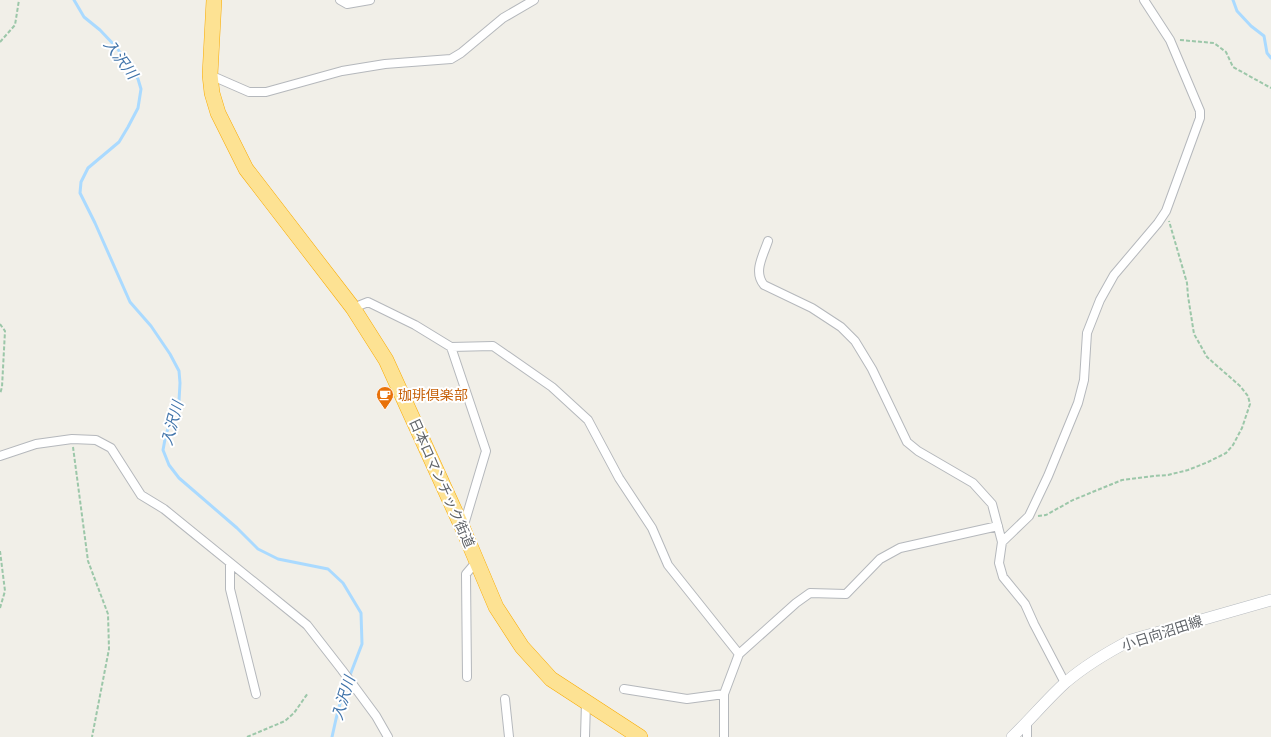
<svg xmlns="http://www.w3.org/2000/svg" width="1271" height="737" font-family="Poppins,'Noto Sans JP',sans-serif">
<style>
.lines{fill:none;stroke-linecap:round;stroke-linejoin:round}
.stream{stroke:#aadaff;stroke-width:3}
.street-casing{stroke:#b5b8bc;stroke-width:10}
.secondary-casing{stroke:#b6babf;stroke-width:12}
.highway-casing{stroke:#f9ab00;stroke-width:16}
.path{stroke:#9cc7a9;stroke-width:2;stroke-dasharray:4 2;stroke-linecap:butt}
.street{stroke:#fff;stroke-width:8}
.secondary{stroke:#fff;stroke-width:11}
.highway{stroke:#fde293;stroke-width:15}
.labels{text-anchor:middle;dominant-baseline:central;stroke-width:4;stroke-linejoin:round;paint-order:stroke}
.food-label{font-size:14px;fill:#c56008;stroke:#fff;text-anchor:start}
.street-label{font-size:14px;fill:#5f6368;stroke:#fff}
.water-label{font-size:15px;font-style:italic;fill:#4174aa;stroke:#fff}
</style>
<rect width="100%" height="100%" fill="#f1efe8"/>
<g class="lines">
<path class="stream" d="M74,0L84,17L100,30L117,48L138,79L141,89L138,108L128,127L119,142L88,168L81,182L80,193L95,223L130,302L151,326L170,354L179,371L180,383L179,401L166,434L163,450L169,465L179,478L237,528L258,549L278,559L328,569L343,583L361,613L362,644L342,696L336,719L332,737
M1233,0L1237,11L1251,26L1264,36L1267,53L1271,58"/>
<defs>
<path id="street" d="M340,0L347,4L370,0
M210,75L249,92H266L342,71L385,64L451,59L461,53L503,18L534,0
M768,241C763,256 753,272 764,285L812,308L841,327L855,341L872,369L907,442L918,451L973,483L992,504L1002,542L999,563L1003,577L1025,604L1034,624L1065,683
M353,308L368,302L415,325L451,347L493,346L552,387L588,420L619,478L652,528L668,565L739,654L724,694V737
M451,347L486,451L463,528
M0,456L36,444L72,439L96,440L111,448L141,495L164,509L307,625L342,670L376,716L388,737
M1002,542L1029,516L1048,476L1078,403L1084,380L1087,333L1100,300L1114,275L1158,223L1166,211L1200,118V111L1170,40L1144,0
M230,563V589L256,694
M739,654L796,603L810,593L846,594L880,559L900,548L998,526
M467,677L466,574L477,561
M624,689L687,699L724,694
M505,699L509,737
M585,737L586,702
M1027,737V722"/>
<path id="secondary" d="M1012,737C1031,719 1047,699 1066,682C1086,665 1108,652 1131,640L1271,600"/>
<path id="highway" d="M214,0L210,75L212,93L218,113L246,169L353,308L386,360L463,529L496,607L522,647L551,679L640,737"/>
</defs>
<use href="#street" class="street-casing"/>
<use href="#secondary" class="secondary-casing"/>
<use href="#highway" class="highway-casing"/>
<path class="path" d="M1180,40L1214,43L1226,52L1233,67L1271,88
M0,42L15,25L19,0
M0,324L5,331L2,387L0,394
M73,447L88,561L108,614L109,649L92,737
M1038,516L1046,515L1073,500L1122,480L1154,476L1168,475L1188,470L1208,462L1226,453L1233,445L1242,428L1250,404L1248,396L1240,386L1207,357L1194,334L1188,296L1187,283L1169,221
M0,551L5,591L0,608
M247,737L285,721L294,713L308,693"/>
<use href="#street" class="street"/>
<use href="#secondary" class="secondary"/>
<use href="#highway" class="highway"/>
</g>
<defs>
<symbol id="cafe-pin" viewBox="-11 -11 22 30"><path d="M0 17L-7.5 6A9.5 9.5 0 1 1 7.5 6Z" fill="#e8710a" stroke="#fff"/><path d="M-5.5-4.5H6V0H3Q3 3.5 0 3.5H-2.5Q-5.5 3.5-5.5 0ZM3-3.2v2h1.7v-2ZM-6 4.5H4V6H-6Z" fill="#fff"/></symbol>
</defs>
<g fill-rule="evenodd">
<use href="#cafe-pin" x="375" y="385" width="20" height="27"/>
</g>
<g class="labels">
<g class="food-label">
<text x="398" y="395">珈琲倶楽部</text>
</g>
<g class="street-label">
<text transform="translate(442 483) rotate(66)">日本ロマンチック街道</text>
<text transform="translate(1162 633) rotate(-18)">小日向沼田線</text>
</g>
<g class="water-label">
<text transform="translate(121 59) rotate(53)">入沢川</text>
<text transform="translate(172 423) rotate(-75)">入沢川</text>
<text transform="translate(343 698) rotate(-73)">入沢川</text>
</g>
</g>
</svg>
